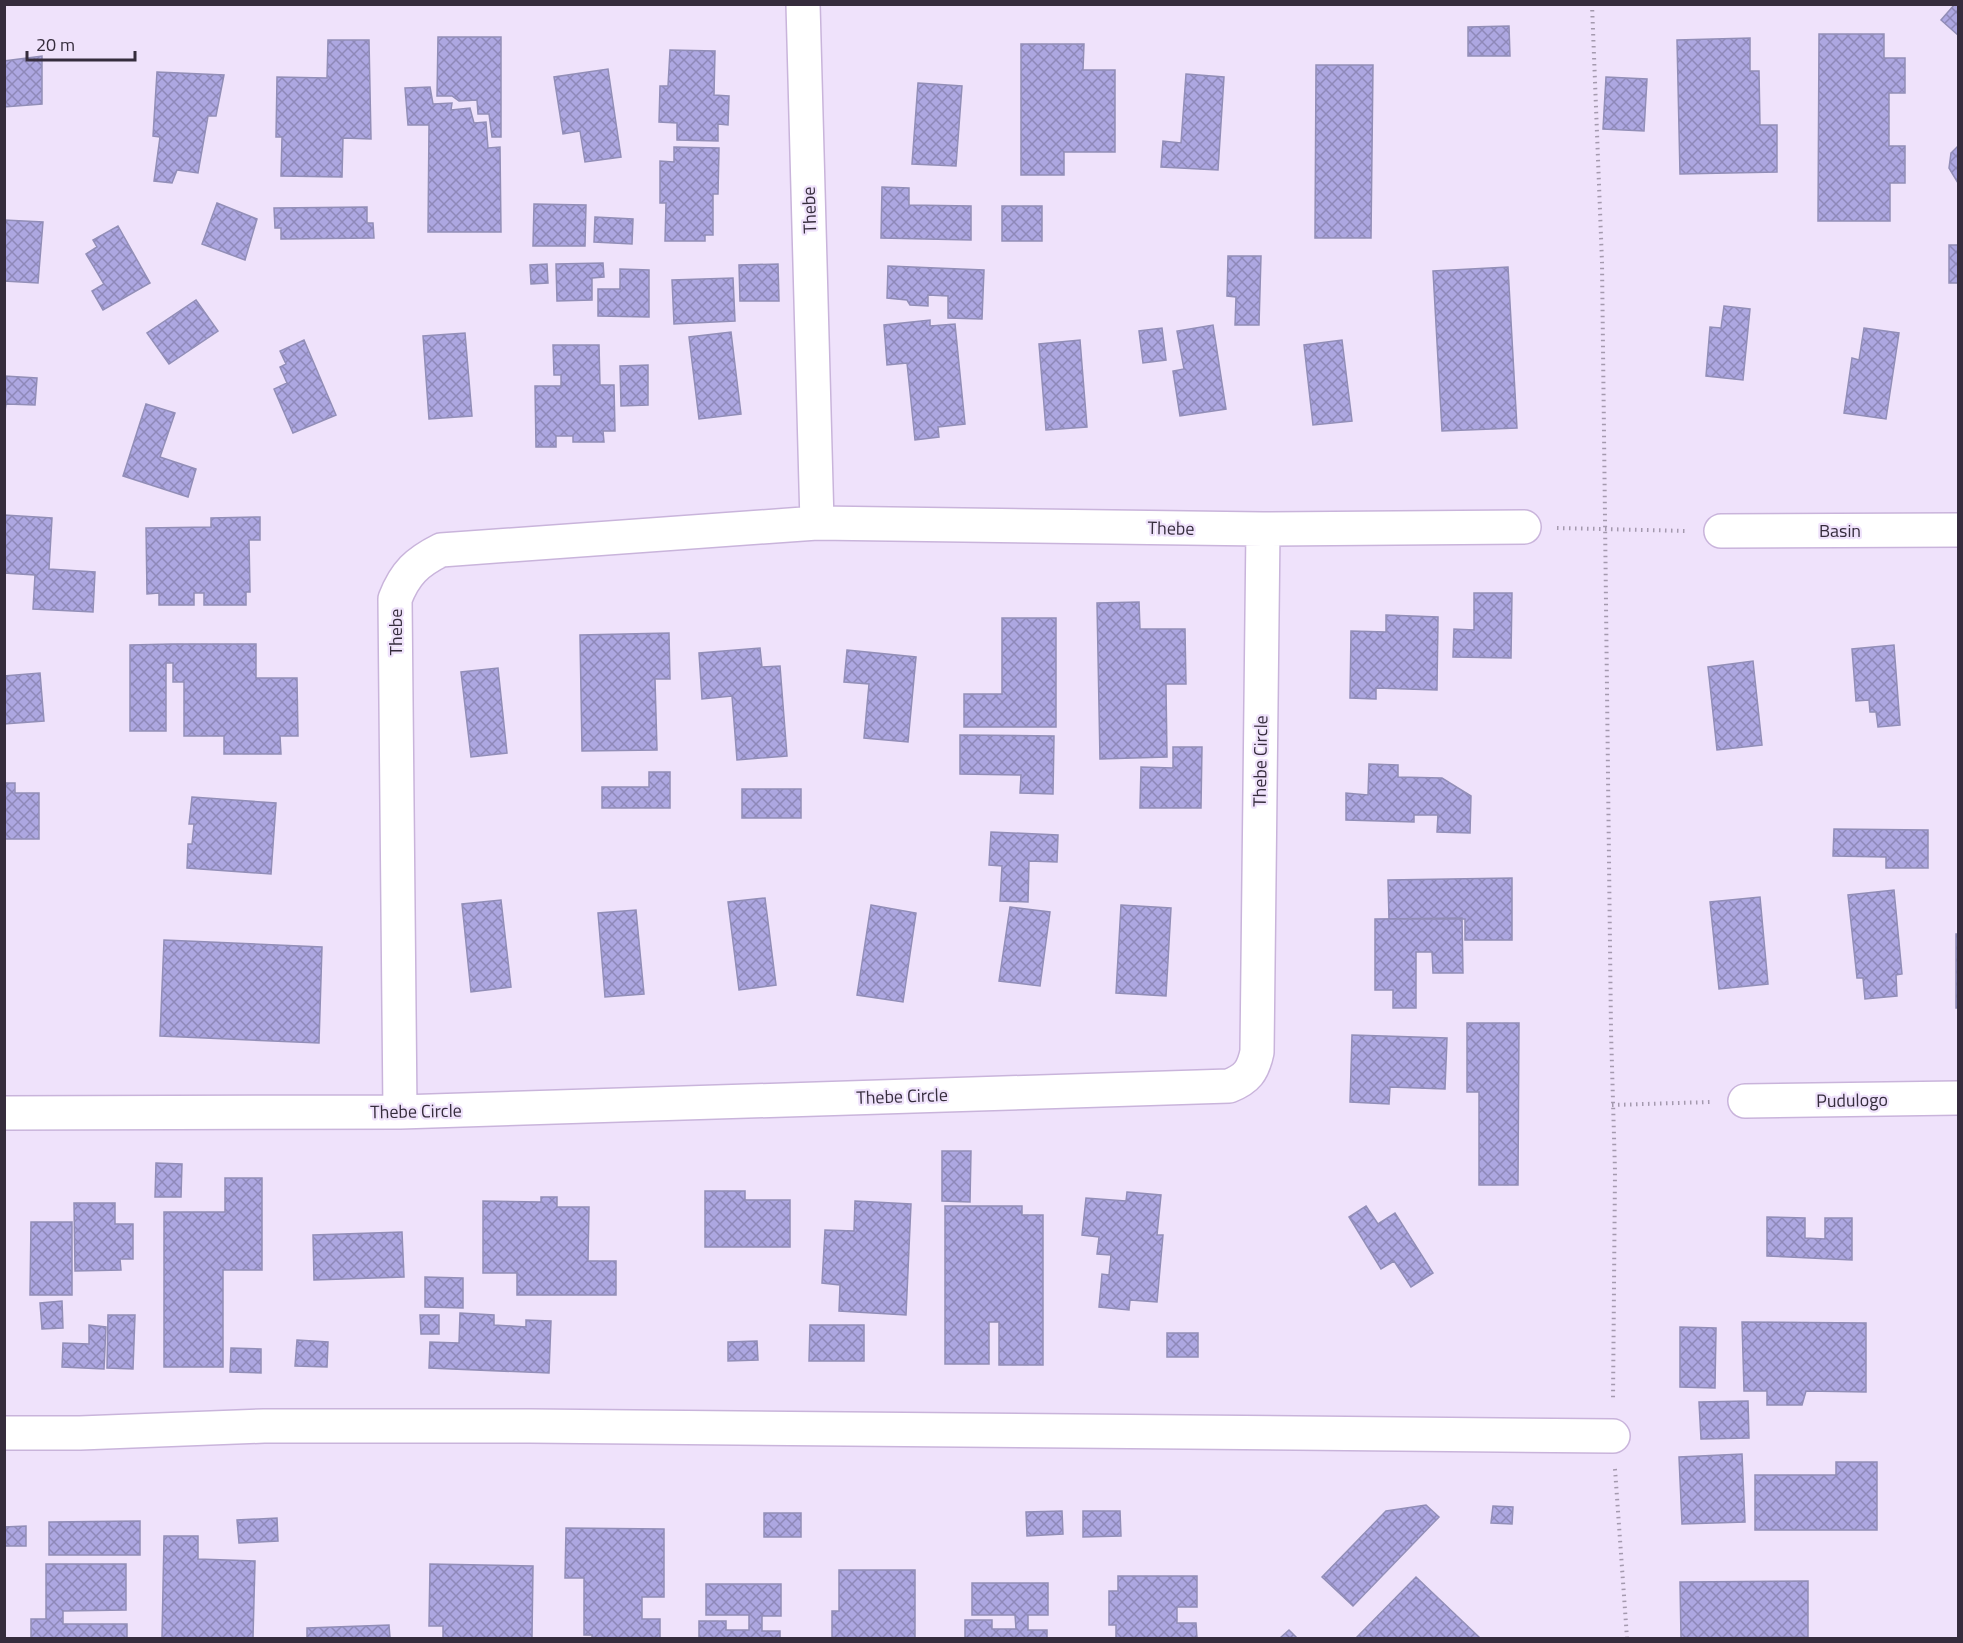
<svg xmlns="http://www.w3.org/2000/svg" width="1963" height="1643" font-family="'Titillium Web',sans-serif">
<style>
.building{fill:url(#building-cross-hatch);stroke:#928eb7;stroke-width:1.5}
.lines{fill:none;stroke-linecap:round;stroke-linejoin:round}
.street-casing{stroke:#c9b4db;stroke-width:36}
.path{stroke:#a499ae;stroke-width:4;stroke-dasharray:1.5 4.5;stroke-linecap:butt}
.street{stroke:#fff;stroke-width:33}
.labels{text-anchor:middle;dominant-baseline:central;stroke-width:4.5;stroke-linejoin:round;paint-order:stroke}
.street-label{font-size:18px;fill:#352c3c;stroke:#efe2fb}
</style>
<defs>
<pattern id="building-cross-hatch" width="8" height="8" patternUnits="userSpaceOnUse" patternTransform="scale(1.5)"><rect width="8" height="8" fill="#ada7e1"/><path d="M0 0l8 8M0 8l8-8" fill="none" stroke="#8e88b8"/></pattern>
</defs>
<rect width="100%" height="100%" fill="#efe2fb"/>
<path class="building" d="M1955,4H1958V35L1941,20Z
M1509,26L1510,56H1468V27Z
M1819,34H1884V58H1905V93H1889V146H1905V183H1890V221H1818Z
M438,37H501V137H492L489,114H478L477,100L459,101L452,96H437Z
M1750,38V71H1759L1760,125H1777V172L1680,174L1677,40Z
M328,40H369L371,139L343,138L342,177L281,176L282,137H276L277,77L327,78Z
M1021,44H1084L1083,70H1115V152H1064V175H1021Z
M670,50L715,51L714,95L729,96L728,125L718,124V141L677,140V123L659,122L660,86H668Z
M42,56V104L4,107V61Z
M1316,65H1373L1371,238H1315Z
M608,69L621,157L585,162L580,131L563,134L554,77Z
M157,72L224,75L216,116H208L198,173L177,170L172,183L154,181L160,137L153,136Z
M1186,74L1224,77L1218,170L1161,167L1163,141L1181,143Z
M1606,77L1647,79L1644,131L1603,129Z
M918,83L962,86L956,166L912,164Z
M430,87L433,104L452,103L451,110L470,108L474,123L486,122L488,148L500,147L501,232H428L429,125H408L405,88Z
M1958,146V183L1949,168L1951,153Z
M674,147L719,148L718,194H713V235H705V241H665L666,203H660V161L674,162Z
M882,187L909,188V205L971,206V240L881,238Z
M217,203L257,219L245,260L202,244Z
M534,204L586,205L585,246H533Z
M1002,206H1042V241H1002Z
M367,207V223H373L374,238L281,239V228H275L274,208Z
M595,217L633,219L632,244L594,242Z
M4,220L43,222L38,283L4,281Z
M118,226L150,283L103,310L92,291L104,284L86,254L97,247L93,240Z
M1949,245H1958V283H1949Z
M1228,256H1261L1259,325H1235L1236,297L1227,296Z
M603,263L604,277L592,278V300L557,301L556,264Z
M547,264L548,283L531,284L530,265Z
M778,264L779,301H740L739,265Z
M888,266L984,270L982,319L948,318V296L928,295V306L910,305L907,300L887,298Z
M1508,267L1517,428L1442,431L1433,271Z
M620,269L649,270V317L598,316V289H620Z
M733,278L735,321L674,324L672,280Z
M196,300L218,331L169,364L147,333Z
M1724,306L1750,309L1743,380L1706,376L1710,327L1721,328Z
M930,320V326L955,324L965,424L938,427L939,437L915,440L907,363L887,365L884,325Z
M1213,325L1226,409L1180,416L1173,371L1184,369L1177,331Z
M1162,328L1166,360L1143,363L1139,331Z
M1864,328L1899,333L1886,419L1844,413L1852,358L1859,360Z
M731,332L741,414L699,419L689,337Z
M465,333L472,416L429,419L423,336Z
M304,340L336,415L293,433L274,389L287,383L280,367L286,364L280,351Z
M1080,340L1087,427L1046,430L1039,344Z
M1342,340L1352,421L1313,425L1304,345Z
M553,345H599L600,385H614L615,431H603L604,442H573V436H556V447H536L535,386H561V375H554Z
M648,365V405L621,406L620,366Z
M4,376L37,378L35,405L6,404L4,418Z
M146,404L175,413L160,457L196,469L188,497L123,476Z
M4,515L52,518L49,569L95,572L93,612L33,609L35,575L4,573Z
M260,517V540H249L250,592H246V605H204V593H194V605H159V593L147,594L146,528L211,527V518Z
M1474,593H1512L1511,658L1453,657L1454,629L1474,630Z
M1139,602L1140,629H1185L1186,684H1166L1167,757L1100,759L1097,603Z
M1386,615L1438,617L1437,690L1376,688V699L1350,698L1351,631L1386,632Z
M1002,618H1056V727H964V694H1002Z
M669,633L670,679H655L657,750L582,751L580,635Z
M173,644H256V678H297L298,736H280L281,754H224V736H184V682H173V663H166V731H130V645Z
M1894,645L1900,725L1878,727L1876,712H1870L1869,700L1856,701L1852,649Z
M760,648L762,667L780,666L787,756L737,760L732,696L702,699L699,653Z
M847,650L916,657L908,742L864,738L869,684L844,682Z
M1753,661L1762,745L1717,750L1708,667Z
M498,668L507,753L471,757L461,672Z
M40,673L44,721L4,724V676Z
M960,735L1054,736L1053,794L1020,793L1021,775L960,774Z
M1173,747H1202L1201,808H1140L1141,767L1173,768Z
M1369,764L1398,765V777L1442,778L1471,796L1470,833L1437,832L1438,815H1414V822L1346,820V793L1368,795Z
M649,772H670V808H602V787H649Z
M4,783H15V793H39V839H4Z
M742,789H801V818H742Z
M192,797L276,803L271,874L187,868L188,844H192L194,824H189Z
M1834,829L1928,830V868H1886V857L1833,856Z
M991,832L1058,835L1057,862L1029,861L1028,902L1000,901L1002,866L989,865Z
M1512,878V940H1465V919H1389L1388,880Z
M1894,890L1902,974L1896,975L1897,996L1865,999L1863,978H1857L1848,895Z
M1760,897L1768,984L1719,989L1710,902Z
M765,898L776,985L739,990L728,902Z
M501,900L511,987L471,992L462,904Z
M871,905L916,913L903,1002L857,995Z
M1121,905L1171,908L1166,996L1116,993Z
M1010,907L1050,912L1040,986L999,981Z
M636,910L644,994L605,997L598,913Z
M1462,918L1463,973H1433L1432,952H1416V1008H1393V990H1375V919Z
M1956,934H1958V1008H1956Z
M164,940L322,947L319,1043L160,1036Z
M1467,1023H1519L1518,1185H1479V1092H1467Z
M1352,1035L1447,1038L1445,1089L1390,1087L1389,1104L1350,1102Z
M942,1151H971L970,1202L942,1201Z
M156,1163L182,1164L181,1197H155Z
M225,1178H262V1270H223V1367H164V1212H225Z
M705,1191H745V1200H790V1247H705Z
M1127,1192L1161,1195L1157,1235H1163L1157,1302L1130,1300L1129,1310L1099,1307L1102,1274L1109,1275L1111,1255L1097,1254L1099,1237L1082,1235L1086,1198L1126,1201Z
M541,1197H557V1207H589L588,1261H616V1295H517V1273H483V1201L541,1202Z
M855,1201L911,1204L906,1315L839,1311L840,1285L822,1283L825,1230L854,1231Z
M74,1203H115V1224H133V1259H120L121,1270L75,1271Z
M945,1206H1022V1215H1043V1365H999V1322H989V1364H945Z
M1366,1206L1378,1224L1395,1213L1433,1273L1411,1287L1394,1261L1381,1269L1349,1217Z
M1767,1217L1805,1218V1238L1825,1239V1218H1852V1260L1767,1256Z
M31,1222H72V1295H30Z
M402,1232L404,1277L314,1280L313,1235Z
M425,1277L463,1278V1308L425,1307Z
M62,1301L63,1328L42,1329L40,1303Z
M460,1313L494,1315V1325L526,1327V1320L551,1321L549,1373L429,1368L430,1342L459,1343Z
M108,1315H135L133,1369L107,1368Z
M420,1315H439V1334H421Z
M1742,1322L1866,1323V1392L1806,1391L1802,1405H1767V1391H1744Z
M89,1325L106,1327L104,1369L62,1367L63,1343L89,1344Z
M810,1325H864V1361H809Z
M1680,1327L1716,1328L1715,1388L1680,1387Z
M1167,1333H1198V1357H1167Z
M297,1340L328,1342L327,1367L295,1366Z
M757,1341L758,1360L728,1361V1342Z
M231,1348L261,1349V1373L230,1372Z
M1748,1401L1749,1438L1701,1439L1699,1402Z
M1742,1454L1745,1522L1682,1524L1679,1457Z
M1836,1462H1877V1530H1755V1475H1836Z
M1426,1505L1439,1517L1353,1606L1322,1577L1386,1511Z
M1493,1506L1513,1507L1512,1524L1491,1523Z
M1062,1511L1063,1534L1027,1536L1026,1512Z
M1083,1511H1120L1121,1536L1083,1537Z
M764,1513H801V1537H764Z
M277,1518L278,1541L239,1543L237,1520Z
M140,1521V1555H49V1522Z
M26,1526V1546H4V1527Z
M566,1528L664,1529V1597H642V1619H660V1638H592V1635H584V1578H565Z
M164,1536H198V1559L255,1561L253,1638H162Z
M46,1564H126V1610L63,1611V1624H127V1638H31V1619H46Z
M430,1564L533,1566L532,1638H443V1626H429Z
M839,1570H915V1638H832V1611H839Z
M1118,1576H1197V1607H1177V1623H1196L1197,1638H1116V1625H1109V1591H1118Z
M1416,1577L1480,1638H1356Z
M1808,1581V1637L1681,1638L1680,1582Z
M972,1583H1048V1615H1028V1630H1047V1638H965V1620H992V1629H1016L1015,1615H972Z
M706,1584H781V1616H762V1631H780V1638H699V1621H726V1630H749V1615H706Z
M389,1625L390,1638H307V1628Z
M1289,1630L1297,1638H1280Z"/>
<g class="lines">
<defs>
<path id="street" d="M803,4L817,523
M1721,531L1958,530
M1745,1101L1958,1098
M400,1112L395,599C405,573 417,562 441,550L817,523L1263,529L1524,527
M4,1113L400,1112L1229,1086C1247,1079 1253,1071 1257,1052L1263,529
M4,1433H80L264,1426H530L1613,1436"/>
</defs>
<use href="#street" class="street-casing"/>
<path class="path" d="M1592,4L1602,262L1611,1031L1615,1171L1613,1401
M1557,528L1688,531
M1612,1105L1710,1102
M1615,1469L1627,1638"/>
<use href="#street" class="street"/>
</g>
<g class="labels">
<g class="street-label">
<text transform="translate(809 210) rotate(-92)">Thebe</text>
<text transform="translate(1171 528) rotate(1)">Thebe</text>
<text x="1840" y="530">Basin</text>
<text transform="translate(395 632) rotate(-90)">Thebe</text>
<text transform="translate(1260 761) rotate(-89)">Thebe Circle</text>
<text transform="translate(902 1096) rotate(-2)">Thebe Circle</text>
<text transform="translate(1852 1100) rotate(-1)">Pudulogo</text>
<text transform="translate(416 1111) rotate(-1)">Thebe Circle</text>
</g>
</g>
<rect width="1963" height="1643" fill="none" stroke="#352c3c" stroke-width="12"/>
<path d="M27 51v9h108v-9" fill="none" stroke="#352c3c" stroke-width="3"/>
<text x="36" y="51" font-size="18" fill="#352c3c" stroke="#efe2fb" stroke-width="4.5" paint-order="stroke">20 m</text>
</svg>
